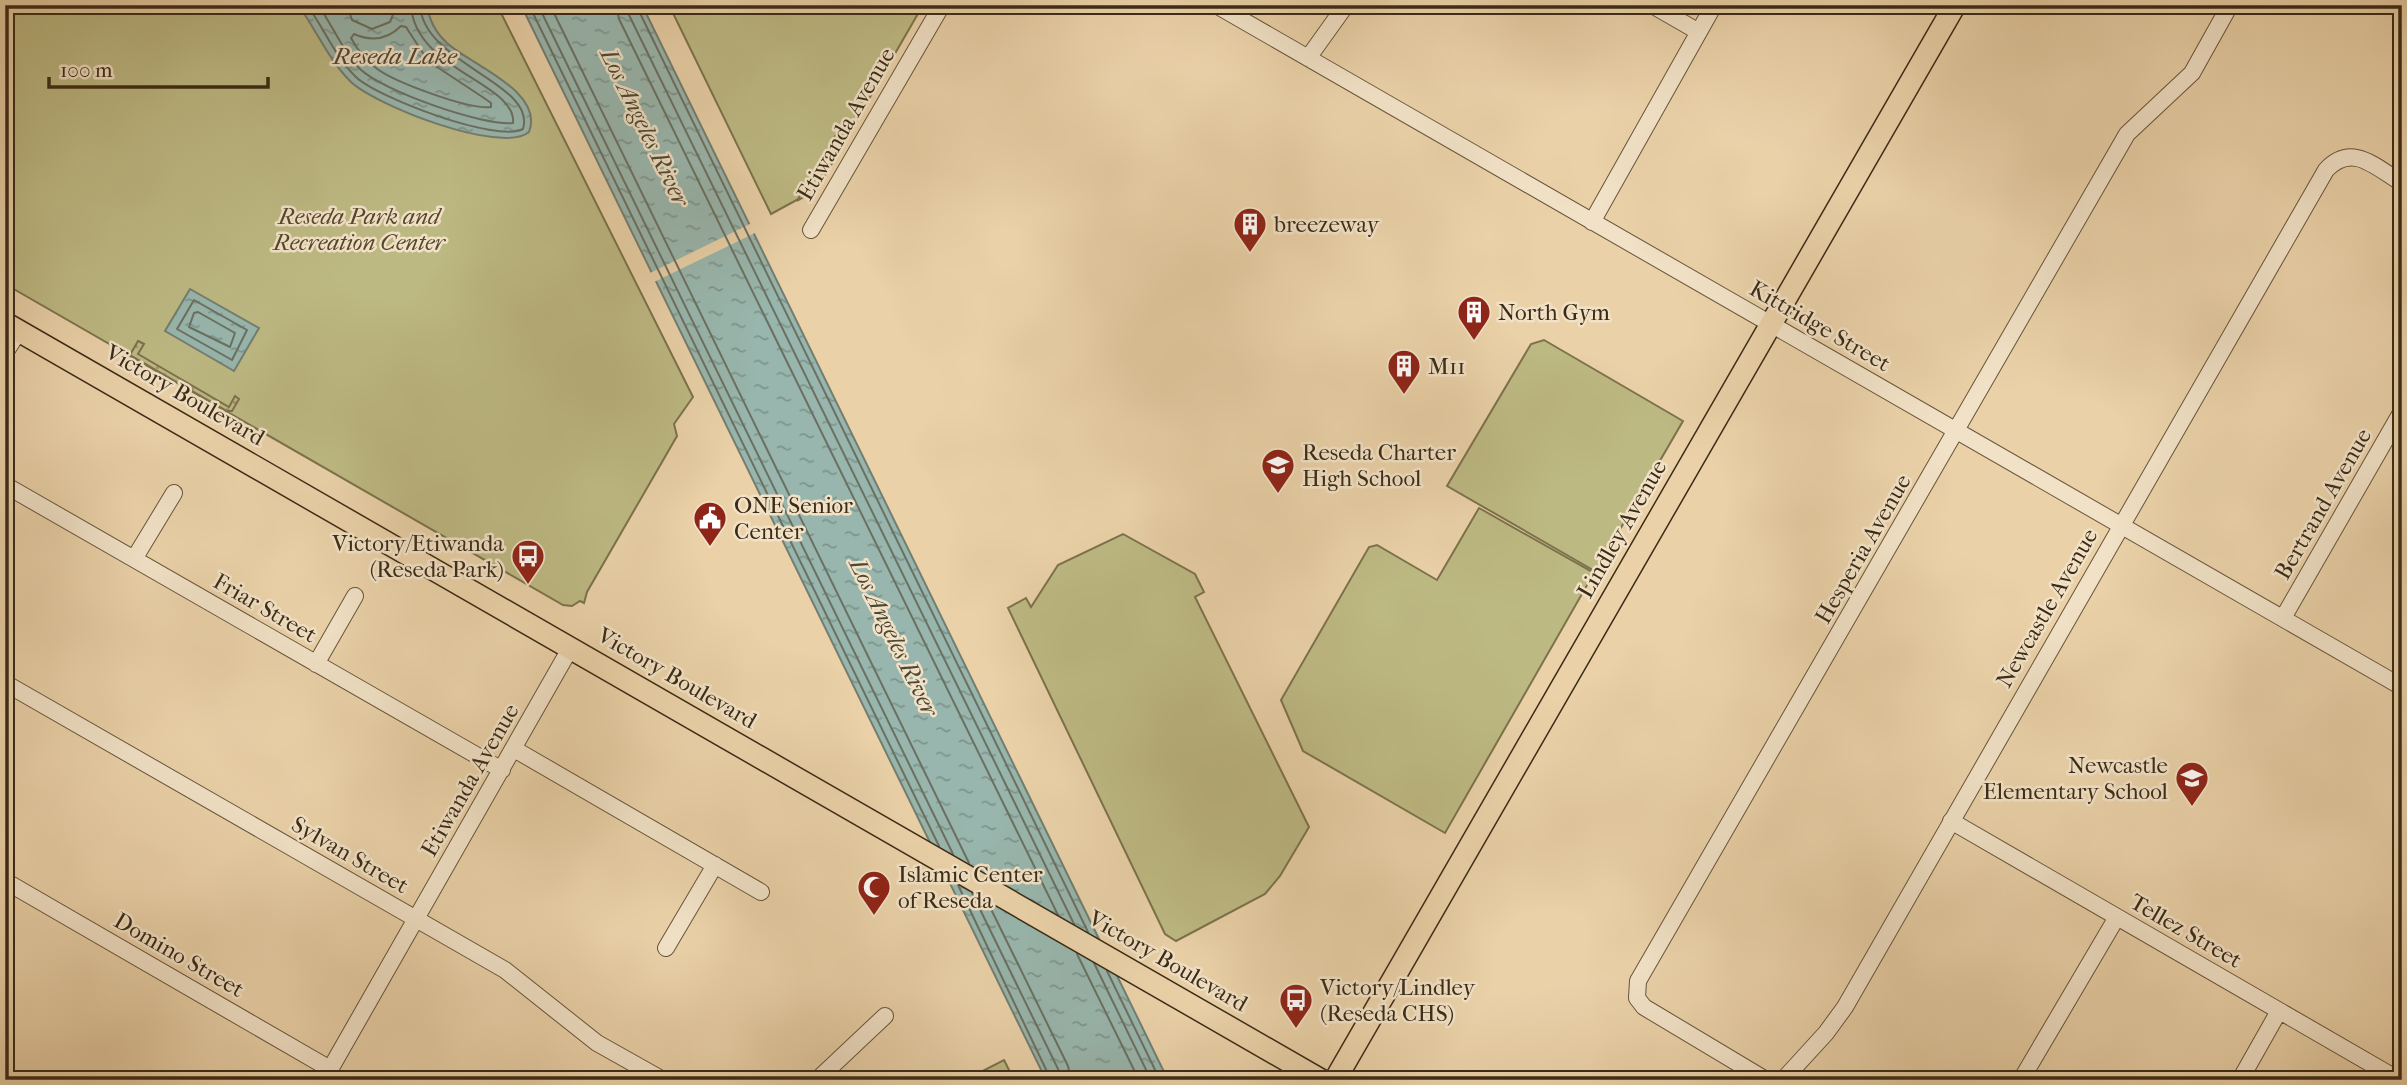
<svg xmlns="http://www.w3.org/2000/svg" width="2407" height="1085" font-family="'IM FELL French Canon',serif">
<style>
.green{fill:#bdb983;stroke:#7c724c;stroke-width:2}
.garden{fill:url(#garden-dots);stroke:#7c724c;stroke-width:2}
.water{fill:url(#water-ripples);stroke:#737e71;stroke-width:2}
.pier{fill:#ead1a8}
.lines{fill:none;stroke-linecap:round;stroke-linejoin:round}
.shore{stroke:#6a7062;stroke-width:2}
.minor-casing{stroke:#67543a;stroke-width:18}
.major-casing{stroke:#3b2b16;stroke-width:24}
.minor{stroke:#f1e1c6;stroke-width:16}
.major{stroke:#ead1a8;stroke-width:21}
.labels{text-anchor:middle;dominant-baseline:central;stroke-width:5;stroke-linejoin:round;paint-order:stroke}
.street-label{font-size:23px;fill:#3b2b16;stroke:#f1e1c6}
.park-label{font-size:23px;font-style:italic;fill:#55472c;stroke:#f1e1c6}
.poi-label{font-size:23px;fill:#3b2b16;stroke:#f1e1c6;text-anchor:start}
.water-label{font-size:24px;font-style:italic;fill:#4e4734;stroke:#f1e1c6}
</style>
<defs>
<pattern id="garden-dots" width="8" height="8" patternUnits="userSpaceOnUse" patternTransform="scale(1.75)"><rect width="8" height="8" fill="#bdb983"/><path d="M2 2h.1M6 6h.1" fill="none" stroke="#9b976a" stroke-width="1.8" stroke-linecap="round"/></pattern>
<pattern id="water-ripples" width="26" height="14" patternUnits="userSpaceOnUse" patternTransform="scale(1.75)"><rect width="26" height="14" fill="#98b6ad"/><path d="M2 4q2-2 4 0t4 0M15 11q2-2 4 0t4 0" fill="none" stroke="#7d948c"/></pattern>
</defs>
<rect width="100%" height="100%" fill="#ead1a8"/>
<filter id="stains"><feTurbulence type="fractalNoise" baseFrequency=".00286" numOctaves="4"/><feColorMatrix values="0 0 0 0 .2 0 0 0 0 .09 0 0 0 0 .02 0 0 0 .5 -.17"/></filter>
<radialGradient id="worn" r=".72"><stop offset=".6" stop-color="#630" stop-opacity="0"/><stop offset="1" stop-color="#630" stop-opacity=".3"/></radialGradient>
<path class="green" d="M5,5H497L693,397L674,424L677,436L587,592L584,603L580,601L572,606L563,605L5,284Z
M669,5H923L817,189L771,214Z
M1544,340L1683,421L1597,569L1593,570L1447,486L1531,344Z
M1479,508L1594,573L1445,833L1303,751L1281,700L1369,547L1377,545L1437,580Z
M1123,534L1195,574L1204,592L1195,597L1309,827L1280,876L1265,894L1176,941L1165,934L1008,608L1026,598L1031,607L1058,565Z
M1004,1060L1014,1080H965Z"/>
<path class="garden" d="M838,131L846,139L817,189L797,201Z
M138,341L144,344L138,354L229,407L235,396L239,399L232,411H227L130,355Z"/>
<path class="water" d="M298,5H360L372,13L383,5H427C429,20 436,33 447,43C469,64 545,91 529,132C501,155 374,105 350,81C328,59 316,29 298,5Z
M521,5H642L1168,1080H1046Z
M190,289L259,328L234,371L165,331Z"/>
<path class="pier" d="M752,223L757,232L652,283L648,274Z"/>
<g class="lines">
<path class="shore" d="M307,5C324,28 335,57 356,77C378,98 497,143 523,129C537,83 423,64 420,5
M318,5C333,26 342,50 360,69C383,91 482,126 513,123C517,83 414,70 411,5
M347,5L352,20L372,29L390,22L397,5
M529,5L939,846
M538,5L953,854
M550,5L969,863
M616,5L619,19L1058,915
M627,5L629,15L1074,924
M636,5L1088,932
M401,26L406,27L428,61L484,98L491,103V107C469,110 394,82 376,68C365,60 357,49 351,38L354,34C372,42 387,40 401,26Z
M194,300L247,330L232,360L177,329Z
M198,312L235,333L230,347L189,327L194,313Z
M958,885L1051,1080
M972,893L1059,1071L1060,1080
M988,903L1068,1066L1071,1080
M1077,954L1139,1080
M1094,963L1151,1080
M1107,971L1160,1080"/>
<defs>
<path id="minor" d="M1216,5L2402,687
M1652,5L1699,32
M1308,58L1346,5
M1592,222L1714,5
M811,230L942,5
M5,353L19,331
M5,485L502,770
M134,559L174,493
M2283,618L2402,411
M316,664L355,596
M5,683L505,970L597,1043L663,1080
M514,749L761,892
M1951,821L2399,1080
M5,881L330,1069
M666,948L715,865
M324,1080L571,647
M817,1080L885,1016
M1766,1080L1644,1007L1637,998L1638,981L2127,134L2192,73L2230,5
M1783,1080L1826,1033L1845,1007L2326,170C2352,142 2375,167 2402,183
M2021,1080L2117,917
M2240,1080L2279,1011"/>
<path id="major" d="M5,323L1321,1080
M1335,1080L1955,5"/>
</defs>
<use href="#minor" class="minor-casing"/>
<use href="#major" class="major-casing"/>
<use href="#minor" class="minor"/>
<use href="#major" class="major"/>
</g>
<defs>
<symbol id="building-pin" viewBox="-11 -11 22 30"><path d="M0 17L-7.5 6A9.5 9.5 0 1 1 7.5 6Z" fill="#8f2418" stroke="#f1e1c6"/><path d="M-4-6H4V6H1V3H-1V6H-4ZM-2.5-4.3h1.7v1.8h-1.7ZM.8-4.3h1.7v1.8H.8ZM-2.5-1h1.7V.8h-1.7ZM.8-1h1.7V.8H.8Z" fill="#fff"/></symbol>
<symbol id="school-pin" viewBox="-11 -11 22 30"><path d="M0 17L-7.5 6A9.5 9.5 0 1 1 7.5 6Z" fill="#8f2418" stroke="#f1e1c6"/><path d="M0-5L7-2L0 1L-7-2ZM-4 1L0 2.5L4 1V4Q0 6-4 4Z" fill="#fff"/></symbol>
<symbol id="civic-pin" viewBox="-11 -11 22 30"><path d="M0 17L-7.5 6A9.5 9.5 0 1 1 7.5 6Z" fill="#8f2418" stroke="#f1e1c6"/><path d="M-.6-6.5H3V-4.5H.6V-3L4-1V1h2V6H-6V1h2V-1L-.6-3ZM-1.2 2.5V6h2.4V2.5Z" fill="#fff"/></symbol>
<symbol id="bus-pin" viewBox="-11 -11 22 30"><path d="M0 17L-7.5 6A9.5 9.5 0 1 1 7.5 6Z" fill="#8f2418" stroke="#f1e1c6"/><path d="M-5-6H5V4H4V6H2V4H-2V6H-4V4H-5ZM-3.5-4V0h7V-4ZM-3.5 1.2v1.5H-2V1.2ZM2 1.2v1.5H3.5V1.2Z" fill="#fff"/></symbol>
<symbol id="mosque-pin" viewBox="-11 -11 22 30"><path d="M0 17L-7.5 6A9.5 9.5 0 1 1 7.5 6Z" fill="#8f2418" stroke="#f1e1c6"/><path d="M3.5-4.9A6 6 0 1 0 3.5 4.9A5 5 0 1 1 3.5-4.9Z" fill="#fff"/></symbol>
</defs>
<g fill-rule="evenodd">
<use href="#building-pin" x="1231" y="205" width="38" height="52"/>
<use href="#building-pin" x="1455" y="293" width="38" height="52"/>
<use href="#building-pin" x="1385" y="347" width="38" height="52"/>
<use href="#school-pin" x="1259" y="446" width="38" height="52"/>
<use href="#civic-pin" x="691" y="499" width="38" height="52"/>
<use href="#bus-pin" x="509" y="537" width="38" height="52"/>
<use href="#school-pin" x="2173" y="759" width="38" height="52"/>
<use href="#mosque-pin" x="855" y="868" width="38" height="52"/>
<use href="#bus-pin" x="1277" y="981" width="38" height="52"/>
</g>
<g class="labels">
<g class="street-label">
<text transform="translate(846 124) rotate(-60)">Etiwanda Avenue</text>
<text transform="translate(1820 326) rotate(30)">Kittridge Street</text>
<text transform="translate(185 395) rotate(30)">Victory Boulevard</text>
<text transform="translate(2323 504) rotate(-60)">Bertrand Avenue</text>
<text transform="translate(1622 529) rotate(-60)">Lindley Avenue</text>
<text transform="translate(1863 549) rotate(-60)">Hesperia Avenue</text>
<text transform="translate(265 608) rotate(30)">Friar Street</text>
<text transform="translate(2047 608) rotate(-60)">Newcastle Avenue</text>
<text transform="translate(677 678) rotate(30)">Victory Boulevard</text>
<text transform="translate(470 780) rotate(-60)">Etiwanda Avenue</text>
<text transform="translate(350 855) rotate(30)">Sylvan Street</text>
<text transform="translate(2186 931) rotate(30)">Tellez Street</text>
<text transform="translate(179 955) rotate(30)">Domino Street</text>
<text transform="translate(1168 961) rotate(30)">Victory Boulevard</text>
</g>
<g class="park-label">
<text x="359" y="216">Reseda Park and<tspan x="359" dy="26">Recreation Center</tspan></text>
</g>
<g class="poi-label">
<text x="1274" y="224">breezeway</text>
<text x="1498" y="312">North Gym</text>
<text x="1428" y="366">M11</text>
<text x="1302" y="452">Reseda Charter<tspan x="1302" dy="26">High School</tspan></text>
<text x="734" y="505">ONE Senior<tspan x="734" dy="26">Center</tspan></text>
<text x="504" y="543" text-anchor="end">Victory/Etiwanda<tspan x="504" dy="26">(Reseda Park)</tspan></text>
<text x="2168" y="765" text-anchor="end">Newcastle<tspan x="2168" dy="26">Elementary School</tspan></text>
<text x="898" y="874">Islamic Center<tspan x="898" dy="26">of Reseda</tspan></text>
<text x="1320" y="987">Victory/Lindley<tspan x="1320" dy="26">(Reseda CHS)</tspan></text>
</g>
<g class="water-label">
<text x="395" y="56">Reseda Lake</text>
<text transform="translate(645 127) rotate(64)">Los Angeles River</text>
<text transform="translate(894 637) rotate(64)">Los Angeles River</text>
</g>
</g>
<rect width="2407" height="1085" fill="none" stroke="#ead1a8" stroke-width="28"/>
<rect x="7" y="7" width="2393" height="1071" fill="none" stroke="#3b2b16" stroke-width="3.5"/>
<rect x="14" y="14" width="2379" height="1057" fill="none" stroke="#3b2b16" stroke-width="2"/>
<path d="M49 77v10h219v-10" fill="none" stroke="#3b2b16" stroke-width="3.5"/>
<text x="60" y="77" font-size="21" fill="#3b2b16" stroke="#f1e1c6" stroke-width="5" paint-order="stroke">100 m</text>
<rect width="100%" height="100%" filter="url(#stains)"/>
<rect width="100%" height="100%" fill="url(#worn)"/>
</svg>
